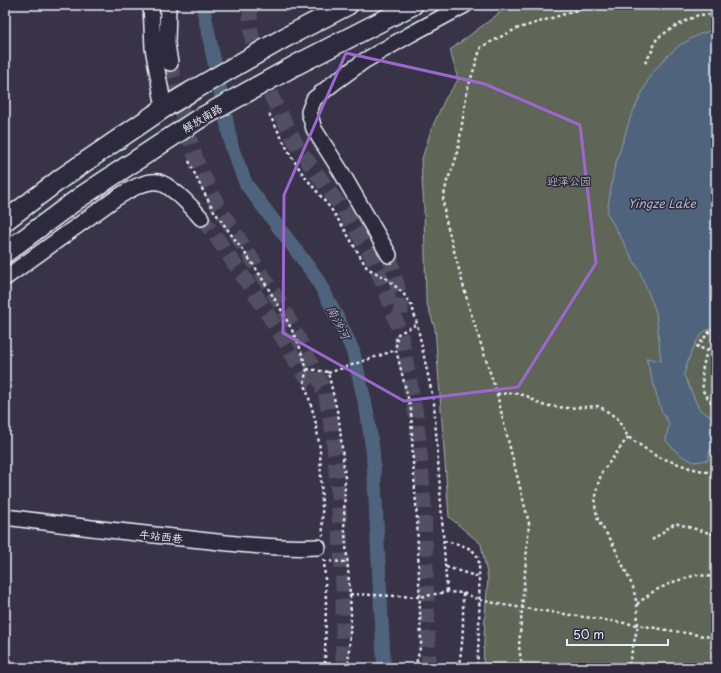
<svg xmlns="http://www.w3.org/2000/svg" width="721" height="673" font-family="'Playpen Sans','LXGW WenKai TC',sans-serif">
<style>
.green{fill:#5f6659;stroke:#a4aca8}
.water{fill:#4f637b;stroke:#8c9cad}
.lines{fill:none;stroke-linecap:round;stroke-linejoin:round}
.canal{stroke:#4f637b;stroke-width:14}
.minor-tunnel{stroke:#535062;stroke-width:15;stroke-dasharray:15 8;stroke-linecap:butt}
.minor-casing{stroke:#e8f1f8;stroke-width:18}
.major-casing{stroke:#e8f1f8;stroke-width:22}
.path{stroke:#e8f1f8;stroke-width:2.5;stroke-dasharray:3 3;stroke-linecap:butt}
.minor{stroke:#2f2a3d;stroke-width:15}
.major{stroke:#2f2a3d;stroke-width:19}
.major-bridge-casing{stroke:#e8f1f8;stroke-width:22;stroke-linecap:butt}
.major-bridge{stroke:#2f2a3d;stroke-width:19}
.marked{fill:none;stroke:#9c67d0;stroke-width:3;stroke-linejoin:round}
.labels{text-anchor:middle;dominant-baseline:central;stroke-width:3;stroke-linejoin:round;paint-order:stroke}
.street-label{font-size:11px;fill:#e8f1f8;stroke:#2f2a3d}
.park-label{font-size:11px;fill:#b1b9b8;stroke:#2f2a3d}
.water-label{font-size:12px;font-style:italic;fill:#abb8c6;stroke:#2f2a3d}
</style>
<rect width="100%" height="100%" fill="#393348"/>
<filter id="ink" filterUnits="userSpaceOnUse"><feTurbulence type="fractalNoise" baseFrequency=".025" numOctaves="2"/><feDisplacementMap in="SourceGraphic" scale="8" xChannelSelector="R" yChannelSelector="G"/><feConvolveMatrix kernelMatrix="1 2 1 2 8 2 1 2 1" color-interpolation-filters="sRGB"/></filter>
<g filter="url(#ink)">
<path class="green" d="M510,5H716V668H483L485,615L488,579L481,544L449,517L435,328L426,301L424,208L421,162L431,130L445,99L458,80L450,50Z"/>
<path class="water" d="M716,29V329C714,329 712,329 710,329C696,332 687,363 684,375L699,409L716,420V452L710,449L708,460L694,462L680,455L666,441L669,423L661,410L646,358L661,361L656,312L640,272L607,213L611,188L614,169L631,116L650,76L667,56L680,45L700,34Z"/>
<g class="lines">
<path class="canal" d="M204,5V12L232,148L246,184L316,277L337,317L353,351L367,412L373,453L384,668"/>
<path class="minor-tunnel" d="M250,5V25L256,62L269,92L299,149L348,217L372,256L388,297L401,336L416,415L421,464L424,505L429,668
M170,63L184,121L197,162L218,206L282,306L325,391L333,434L338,492L343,586V668
M201,218L214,234L257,297L284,340L302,372L321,388
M389,255L401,299V321"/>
<defs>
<path id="minor" d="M151,5L153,48L164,108
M168,5L167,44L170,63
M389,255L340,170L314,129L309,112L314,99L335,82L364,61L411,34L465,5
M5,278L116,198C128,191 144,180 159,182C162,183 165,185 167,186C181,195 191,206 201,218
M5,517C64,525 123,532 182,538C228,543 273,549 318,547"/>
<path id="major" d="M286,37L348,5
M296,65L413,5
M5,221L63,177L164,108L192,91
M5,253L79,198L197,120"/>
</defs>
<use href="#minor" class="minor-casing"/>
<use href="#major" class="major-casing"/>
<path class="path" d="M645,63L652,51L657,38L676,26L698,15L716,14
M269,114L290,154L302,173L331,209L343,227L367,268L387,279L403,293L412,306L417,324L434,403L447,592
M189,161L199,183L214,211L255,267L282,311L298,342L307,369L304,381L315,419L320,449L323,536
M716,331L709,332L697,347L707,350L702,371L703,391L716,409
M707,350L716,344
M307,369L328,372L339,419L345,478L344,521L350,594L351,615L348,668
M328,373L396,350
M497,394L514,393L527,396L541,405L567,408L599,406L617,418L628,437L656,456L690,468L716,474
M628,437L615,455L602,472L597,487L595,505L598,521L611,540L633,587L637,605L638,625L716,638
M652,540L675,523L716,535
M444,541C454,543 472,546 477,556C480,562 479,571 479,578C480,608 479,638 477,668
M324,559L326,600L325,661V668
M324,561L348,562
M446,567L479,577
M350,594L419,597L447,592L463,593L480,600L504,605L638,625L628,668
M637,604L654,591L673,582L696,575L716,577
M415,668L421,644L417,518L413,463L411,410L396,350V341L398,334L417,324
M458,668C464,643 463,618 463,593
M522,668L519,646L529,523L504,424L497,394L469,307L445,217L443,200L447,181L455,162L459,144L467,91L481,47L516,29L594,5"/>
<use href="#minor" class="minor"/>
<use href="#major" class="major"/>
<defs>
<path id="major-bridge" d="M192,91L286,37
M197,120L296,65"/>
</defs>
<use href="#major-bridge" class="major-bridge-casing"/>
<use href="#major-bridge" class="major-bridge"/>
</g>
</g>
<path class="marked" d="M346,53L485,84L580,125L596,263L518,387L404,401L283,333L284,195Z"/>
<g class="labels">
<g class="street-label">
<text transform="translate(202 118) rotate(-31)">解放南路</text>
<text transform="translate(161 536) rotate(6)">牛站西巷</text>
</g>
<g class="park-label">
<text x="569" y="180">迎泽公园</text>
</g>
<g class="water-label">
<text x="662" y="203">Yingze Lake</text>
<text transform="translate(339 322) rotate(63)">南沙河</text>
</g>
</g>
<rect width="721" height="673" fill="none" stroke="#2f2a3d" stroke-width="20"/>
<rect x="10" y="10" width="701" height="653" fill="none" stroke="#e8f1f8" stroke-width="1.5" filter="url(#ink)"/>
<path d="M567 639v6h101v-6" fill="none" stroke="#e8f1f8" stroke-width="2"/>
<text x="573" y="639" font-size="12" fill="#e8f1f8" stroke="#2f2a3d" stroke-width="3" paint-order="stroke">50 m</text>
</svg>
